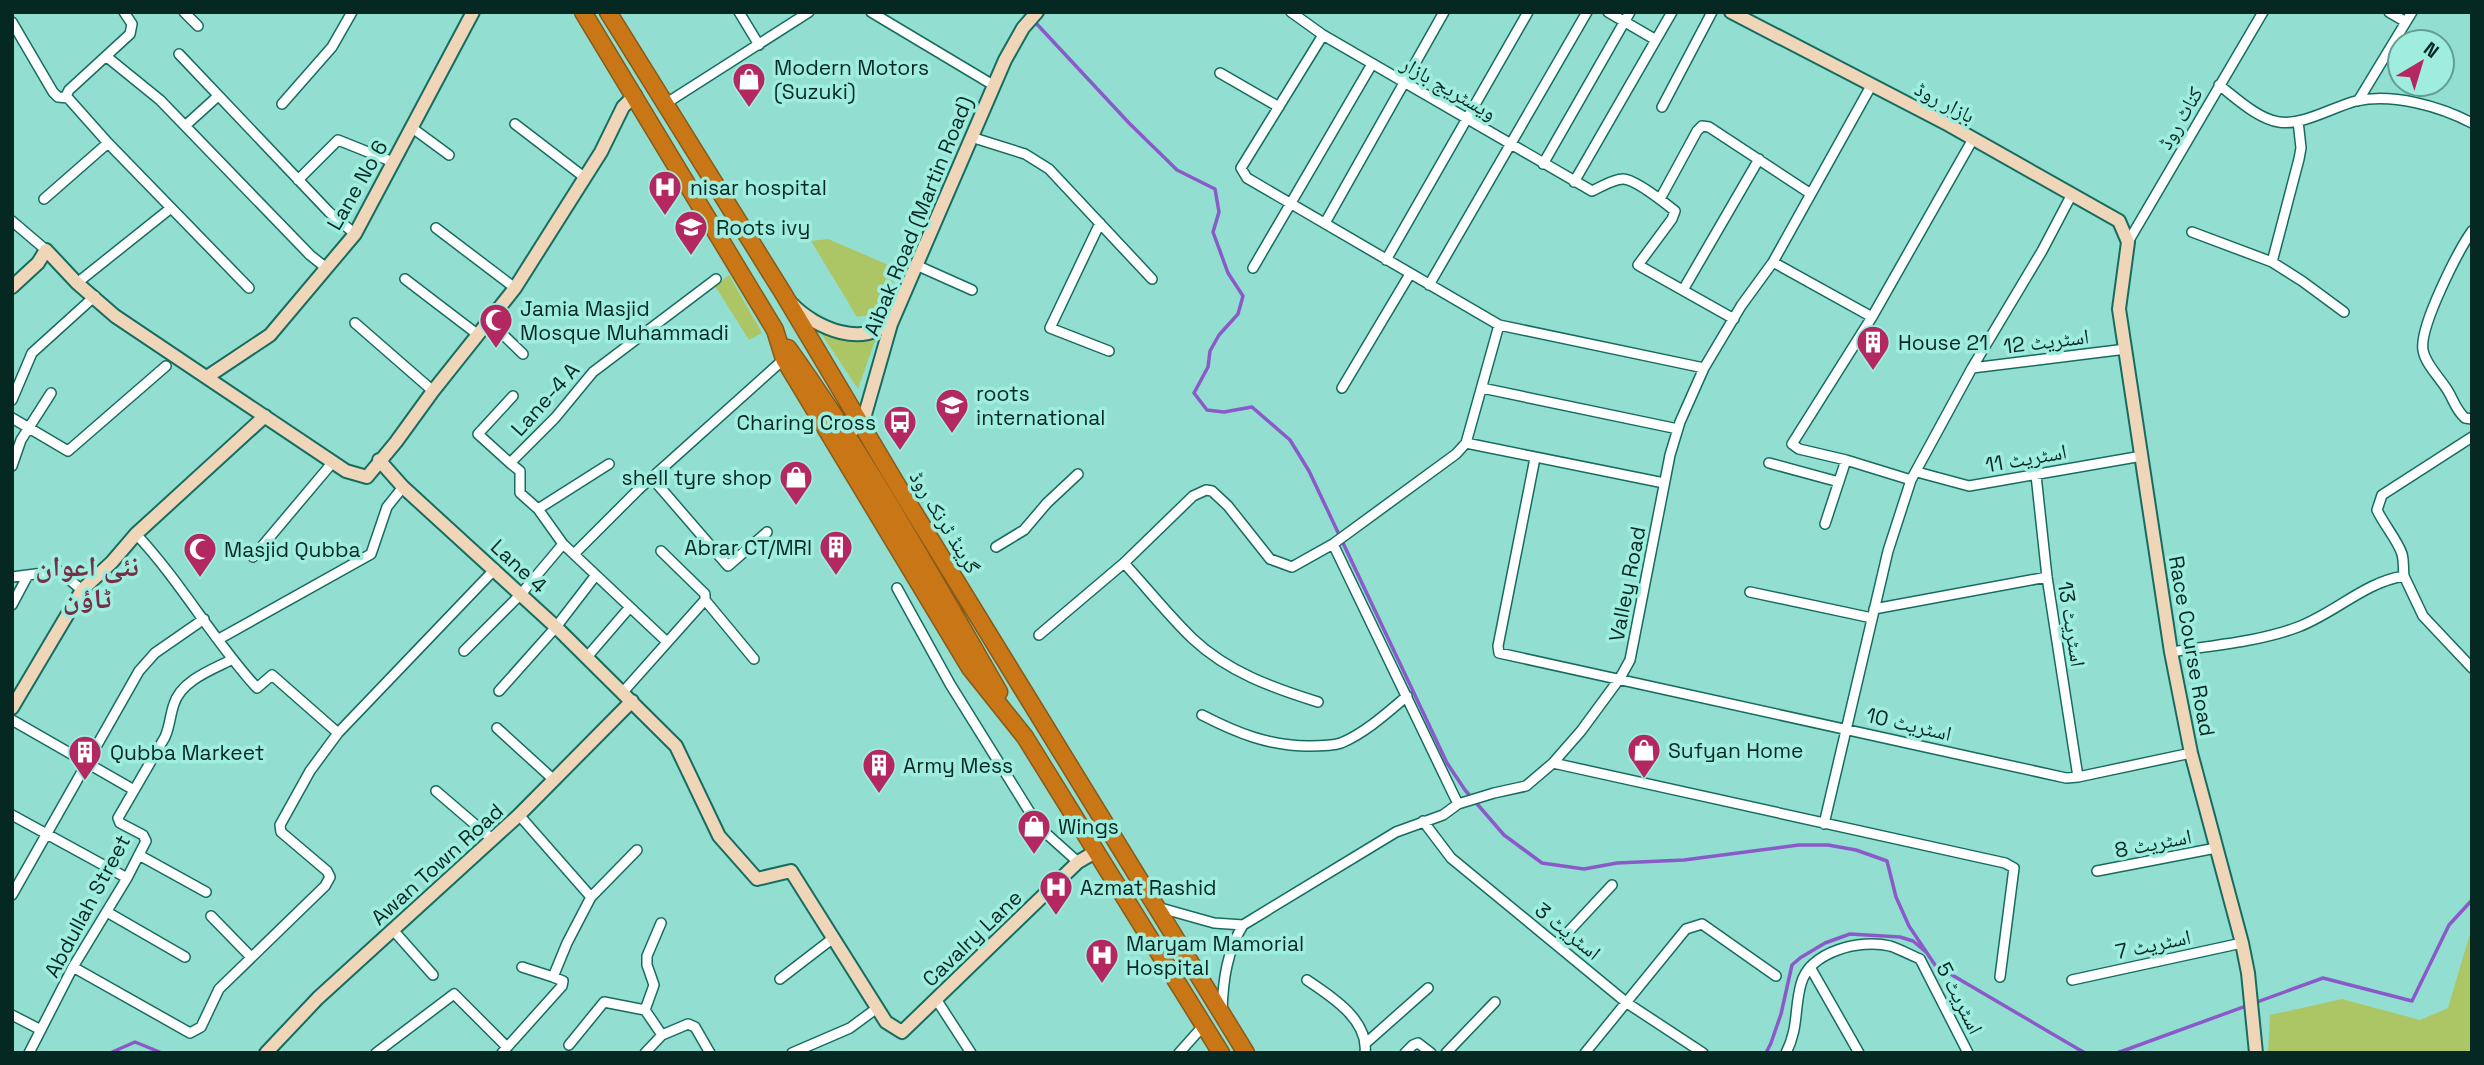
<svg xmlns="http://www.w3.org/2000/svg" width="2484" height="1065" font-family="'Space Grotesk','Noto Naskh Arabic',sans-serif">
<style>
.green{fill:#acc666}
.lines{fill:none;stroke-linecap:round;stroke-linejoin:round}
.stream{stroke:#8b5ac9;stroke-width:3.5}
.street-casing{stroke:#176c60;stroke-width:12}
.secondary-casing{stroke:#176c60;stroke-width:16}
.highway-casing{stroke:#855b1b;stroke-width:19}
.street{stroke:#fff;stroke-width:9}
.secondary{stroke:#efd6b9;stroke-width:12}
.highway{stroke:#c97616;stroke-width:16}
.labels{text-anchor:middle;dominant-baseline:central;stroke-width:7;stroke-linejoin:round;paint-order:stroke}
.poi-label{font-size:21px;fill:#062823;stroke:#9fedde;text-anchor:start}
.street-label{font-size:21px;fill:#062823;stroke:#9fedde}
.district-label{font-size:28px;font-weight:bold;fill:#753047;stroke:#9fedde}
</style>
<rect width="100%" height="100%" fill="#92dfd1"/>
<path class="green" d="M828,239L898,269L880,313L857,317L811,241Z
M729,275L762,333L749,340L715,286Z
M818,329L877,335L858,389Z
M2472,927V1053H2268L2270,1015L2342,999L2420,1020L2448,1008Z"/>
<g class="lines">
<path class="stream" d="M1034,21L1129,123L1177,170L1215,189L1219,212L1213,232L1228,273L1243,296L1238,314L1219,335L1210,351L1208,367L1194,393L1207,410L1224,412L1252,407L1290,440L1309,471L1447,763L1465,790L1504,835L1542,863L1584,869L1617,863L1684,860L1799,845H1828L1856,850L1887,861L1896,897L1909,926L1935,965L2085,1053
M110,1053L135,1042L162,1053
M1766,1053L1771,1043L1781,1014L1792,965L1800,958L1825,943L1850,934L1900,937L1913,941L1926,952
M2117,1053L2323,978L2412,1001L2449,925L2472,900"/>
<defs>
<path id="street" d="M184,12L198,26
M739,12L759,45
M871,12L993,85
M1291,12L1323,35L1592,191C1601,187 1613,179 1623,179C1635,179 1665,203 1675,211L1672,219L1638,265L1734,319
M1608,12L1656,40
M2389,12L2406,22
M12,22L53,92L58,97L68,98L108,143L249,288
M1323,35L1241,168L1247,178L1499,325L1704,368
M179,54L329,212L355,234
M107,57L160,100L310,255L325,267
M1220,73L1279,107
M2219,85C2236,98 2258,119 2279,122C2302,126 2333,107 2356,101C2393,93 2439,106 2472,123
M66,96L69,90L130,34L132,24L124,12
M2358,101L2412,12
M282,104L332,47L352,12
M665,104L809,12
M1662,107L1712,12
M515,124L584,177
M186,125L218,96
M411,127L449,155
M971,137L1025,154L1049,169L1152,279
M1543,164L1630,12
M298,180L338,140L393,162
M1574,182L1672,12
M44,199L108,143
M1660,199L1697,131L1702,126L1709,127L1811,194
M12,221L46,250
M1100,223L1050,328L1109,351
M1325,223L1444,12
M436,228L515,288
M2472,231C2458,251 2419,327 2423,350C2425,364 2441,379 2448,391C2454,401 2456,410 2465,418L2472,419
M2192,232L2272,262L2302,281L2344,312
M2128,242L2263,12
M1386,260L1528,12
M1773,262L1872,317
M2272,262L2299,159L2301,148L2298,121
M916,265L972,290
M1253,268L1372,64
M405,279L477,334
M77,283L171,208
M1429,285L1587,12
M1683,290L1759,159
M488,320L523,354
M355,323L433,391
M1972,368L2126,349
M1342,388L1410,274
M1482,388L1678,429
M513,396L478,434L510,463L555,418L593,372L716,279
M12,400L32,353L95,296
M12,418L68,451L166,366
M1466,443L1664,483
M1535,458L1498,646L1499,653L2066,778L2078,777L2191,753
M510,463L520,471V493L538,509L563,544L667,642
M1769,463L1839,482
M12,466L21,440L51,393
M1917,472L1969,486L2142,456
M2036,475L2047,577L2078,777
M652,478L728,566L767,532
M1911,480L1846,460L1799,449L1792,444L1872,317L1973,139
M538,509L609,464
M1825,524L1846,460
M136,534C181,582 213,640 257,688L272,675L338,733
M1333,544L1458,804
M996,547L1024,530L1047,503L1078,474
M661,551L705,594V600L754,659
M574,554L638,490L784,359
M253,557L333,462
M1124,563C1147,588 1169,616 1193,639C1228,672 1273,688 1318,702
M2404,576L2423,616L2472,668
M12,577L59,571L82,590
M897,588L950,684L1039,827L1078,862
M1750,592L1872,618
M12,605L28,575
M1874,609L2047,577
M1039,635L1124,563L1193,496L1206,490L1212,491L1228,506L1270,559L1292,567L1333,544L1456,454L1466,443L1499,325
M219,639L371,554L387,507L403,487
M464,651L521,594L563,544
M2171,652C2213,645 2258,642 2298,627C2335,613 2365,582 2404,576C2403,569 2404,561 2402,554C2398,541 2384,525 2377,510L2382,495L2472,437
M587,657L630,607
M499,691L556,627L596,575
M623,692L705,600
M1202,715C1237,733 1269,746 1309,746C1319,746 1332,746 1341,743C1365,733 1387,713 1407,696
M12,720L134,790
M497,728L554,780
M1553,763L2005,863L2014,868L2000,977
M436,791L492,839
M12,815L127,878
M1423,821L1451,858L1627,1003L1703,1053
M1824,824L1888,551L1911,480L1972,368L2042,251L2072,194
M139,855L206,892
M2097,871L2216,848
M12,895L139,671L155,653L204,619
M591,897L637,850
M1157,907L1214,923L1243,925
M107,912L185,957
M211,916L251,957
M661,923L647,956V965L654,985L645,1010L662,1035
M393,930L433,975
M1557,944L1612,885
M73,967L190,1033L201,1027L219,989L325,886L330,877L327,871L281,832L280,825L310,771L338,733L495,569
M522,967L553,977
M1810,967L1859,1053
M780,979L832,939
M1307,980C1331,996 1369,1020 1365,1053
M2072,980L2242,943
M936,999L971,1053
M1222,1011C1223,980 1227,951 1243,925L1396,832L1443,815L1458,804L1494,793L1526,786L1553,763L1581,731L1620,678L1630,660L1670,455L1680,422L1704,368L1741,306L1773,262L1871,86
M12,1015L41,1030
M1366,1043L1428,988
M569,1045L604,1002L645,1010
M29,1053L73,967L127,878L146,841L143,835L120,823L118,818L165,737C170,726 170,715 174,704C181,681 211,670 231,660
M376,1053L454,994L507,1047
M502,1053L562,986L563,981L553,977L567,943L591,897L519,815
M645,1053L662,1035L688,1024L695,1027L710,1053
M792,1053L850,1028L877,1008
M1179,1053L1204,1025
M1405,1053L1413,1045L1418,1043L1431,1053
M1446,1053L1495,1002
M1585,1053L1686,929L1702,924L1776,976
M1786,1053C1799,1027 1794,1009 1801,984C1810,951 1860,939 1890,946C1900,949 1910,955 1920,959L1968,1053"/>
<path id="secondary" d="M1731,12L1949,125L2119,221L2128,242L2119,309L2171,652L2191,753L2242,943L2248,973L2256,1053
M12,287L38,263L46,250L77,283L115,316L346,471L367,477L396,442L433,391L515,288L601,152L623,107L635,95
M792,304C815,328 866,350 890,319
M207,377L270,335L355,234L473,12
M845,434L862,425L891,324L1005,60L1023,28L1037,12
M379,460L403,487L556,627L676,746L719,836L757,879L791,871L886,1022L902,1032L1078,862L1097,851
M12,708L82,590L112,562L136,534L265,416
M266,1053L318,998L519,815L632,701"/>
<path id="highway" d="M583,12L775,330L784,359L970,668L1025,737L1221,1053
M608,12L783,293L899,488L1246,1053
M788,348C866,457 932,576 999,692"/>
</defs>
<use href="#street" class="street-casing"/>
<use href="#secondary" class="secondary-casing"/>
<use href="#highway" class="highway-casing"/>
<use href="#street" class="street"/>
<use href="#secondary" class="secondary"/>
<use href="#highway" class="highway"/>
</g>
<defs>
<symbol id="shop-pin" viewBox="-11 -11 22 30"><path d="M0 17L-7.5 6A9.5 9.5 0 1 1 7.5 6Z" fill="#b42861" stroke="#9fedde"/><path d="M-5-2.5h2.3a2.7 3.5 0 0 1 5.4 0H5L5.5 6h-11ZM-1.5-2.5h3a1.5 2.3 0 0 0-3 0Z" fill="#fff"/></symbol>
<symbol id="hospital-pin" viewBox="-11 -11 22 30"><path d="M0 17L-7.5 6A9.5 9.5 0 1 1 7.5 6Z" fill="#b42861" stroke="#9fedde"/><path d="M-5-5h3v3.5h4V-5h3V5h-3V1.5h-4V5h-3Z" fill="#fff"/></symbol>
<symbol id="school-pin" viewBox="-11 -11 22 30"><path d="M0 17L-7.5 6A9.5 9.5 0 1 1 7.5 6Z" fill="#b42861" stroke="#9fedde"/><path d="M0-5L7-2L0 1L-7-2ZM-4 1L0 2.5L4 1V4Q0 6-4 4Z" fill="#fff"/></symbol>
<symbol id="mosque-pin" viewBox="-11 -11 22 30"><path d="M0 17L-7.5 6A9.5 9.5 0 1 1 7.5 6Z" fill="#b42861" stroke="#9fedde"/><path d="M3.5-4.9A6 6 0 1 0 3.5 4.9A5 5 0 1 1 3.5-4.9Z" fill="#fff"/></symbol>
<symbol id="building-pin" viewBox="-11 -11 22 30"><path d="M0 17L-7.5 6A9.5 9.5 0 1 1 7.5 6Z" fill="#b42861" stroke="#9fedde"/><path d="M-4-6H4V6H1V3H-1V6H-4ZM-2.5-4.3h1.7v1.8h-1.7ZM.8-4.3h1.7v1.8H.8ZM-2.5-1h1.7V.8h-1.7ZM.8-1h1.7V.8H.8Z" fill="#fff"/></symbol>
<symbol id="bus-pin" viewBox="-11 -11 22 30"><path d="M0 17L-7.5 6A9.5 9.5 0 1 1 7.5 6Z" fill="#b42861" stroke="#9fedde"/><path d="M-5-6H5V4H4V6H2V4H-2V6H-4V4H-5ZM-3.5-4V0h7V-4ZM-3.5 1.2v1.5H-2V1.2ZM2 1.2v1.5H3.5V1.2Z" fill="#fff"/></symbol>
</defs>
<g fill-rule="evenodd">
<use href="#shop-pin" x="730" y="60" width="38" height="52"/>
<use href="#hospital-pin" x="646" y="168" width="38" height="52"/>
<use href="#school-pin" x="672" y="208" width="38" height="52"/>
<use href="#mosque-pin" x="477" y="301" width="38" height="52"/>
<use href="#building-pin" x="1854" y="323" width="38" height="52"/>
<use href="#school-pin" x="933" y="386" width="38" height="52"/>
<use href="#bus-pin" x="881" y="403" width="38" height="52"/>
<use href="#shop-pin" x="777" y="458" width="38" height="52"/>
<use href="#building-pin" x="817" y="528" width="38" height="52"/>
<use href="#mosque-pin" x="181" y="530" width="38" height="52"/>
<use href="#shop-pin" x="1625" y="731" width="38" height="52"/>
<use href="#building-pin" x="66" y="733" width="38" height="52"/>
<use href="#building-pin" x="860" y="746" width="38" height="52"/>
<use href="#shop-pin" x="1015" y="807" width="38" height="52"/>
<use href="#hospital-pin" x="1037" y="868" width="38" height="52"/>
<use href="#hospital-pin" x="1083" y="936" width="38" height="52"/>
</g>
<g class="labels">
<g class="poi-label">
<text x="774" y="67">Modern Motors<tspan x="774" dy="24">(Suzuki)</tspan></text>
<text x="690" y="187">nisar hospital</text>
<text x="716" y="227">Roots ivy</text>
<text x="520" y="308">Jamia Masjid<tspan x="520" dy="24">Mosque Muhammadi</tspan></text>
<text x="1898" y="342">House 21</text>
<text x="976" y="393">roots<tspan x="976" dy="24">international</tspan></text>
<text x="876" y="422" text-anchor="end">Charing Cross</text>
<text x="772" y="477" text-anchor="end">shell tyre shop</text>
<text x="812" y="547" text-anchor="end">Abrar CT/MRI</text>
<text x="224" y="549">Masjid Qubba</text>
<text x="1668" y="750">Sufyan Home</text>
<text x="110" y="752">Qubba Markeet</text>
<text x="903" y="765">Army Mess</text>
<text x="1058" y="826">Wings</text>
<text x="1080" y="887">Azmat Rashid</text>
<text x="1126" y="943">Maryam Mamorial<tspan x="1126" dy="24">Hospital</tspan></text>
</g>
<g class="street-label">
<text transform="translate(1449 88) rotate(30)">ویسٹریج بازار</text>
<text transform="translate(1945 102) rotate(28)">بازار روڈ</text>
<text transform="translate(2180 118) rotate(-60)">کناٹ روڈ</text>
<text transform="translate(357 185) rotate(-60)">Lane No 6</text>
<text transform="translate(918 216) rotate(-68)">Aibak Road (Martin Road)</text>
<text transform="translate(2046 341) rotate(-7)">اسٹریٹ 12</text>
<text transform="translate(545 399) rotate(-48)">Lane-4 A</text>
<text transform="translate(2026 458) rotate(-10)">اسٹریٹ 11</text>
<text transform="translate(945 522) rotate(59)">گرینڈ ٹرنک روڈ</text>
<text transform="translate(519 566) rotate(43)">Lane 4</text>
<text transform="translate(1627 584) rotate(-79)">Valley Road</text>
<text transform="translate(2072 624) rotate(81)">اسٹریٹ 13</text>
<text transform="translate(2192 646) rotate(80)">Race Course Road</text>
<text transform="translate(1909 724) rotate(13)">اسٹریٹ 10</text>
<text transform="translate(2153 843) rotate(-11)">اسٹریٹ 8</text>
<text transform="translate(437 864) rotate(-42)">Awan Town Road</text>
<text transform="translate(87 906) rotate(-62)">Abdullah Street</text>
<text transform="translate(1568 931) rotate(39)">اسٹریٹ 3</text>
<text transform="translate(972 938) rotate(-44)">Cavalry Lane</text>
<text transform="translate(2153 944) rotate(-12)">اسٹریٹ 7</text>
<text transform="translate(1960 998) rotate(63)">اسٹریٹ 5</text>
</g>
<g class="district-label">
<text x="87" y="566">نئی اعوان<tspan x="87" dy="32">ٹاؤن</tspan></text>
</g>
</g>
<rect width="2484" height="1065" fill="none" stroke="#062823" stroke-width="28"/>
<g transform="translate(2421 63) rotate(38)"><circle r="33" fill="#9fedde" stroke="#629e93" stroke-width="2"/>
<path d="M0-5L12 26L0 18L-12 26Z" fill="#b42861"/>
<text y="-10" font-size="19" font-weight="bold" text-anchor="middle" fill="#062823">N</text>
</g>
</svg>
